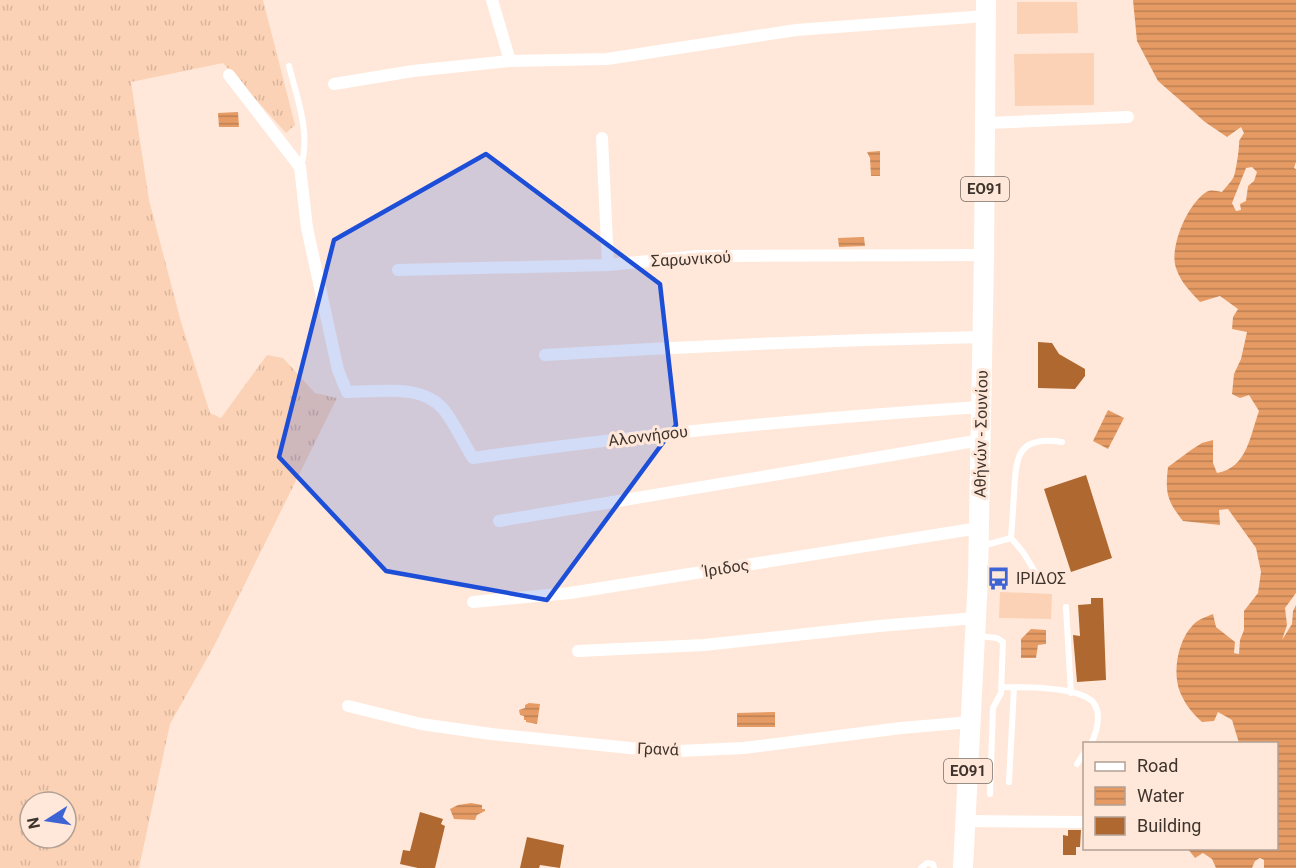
<svg xmlns="http://www.w3.org/2000/svg" width="1296" height="868" font-family="Roboto,sans-serif">
<style>
.grass{fill:url(#grass-tufts);fill-rule:evenodd}
.pitch{fill:#fbd2b5}
.water{fill:url(#water-rules);fill-rule:evenodd}
.building{fill:#af6830}
.lines{fill:none;stroke-linecap:round;stroke-linejoin:round}
.lane{stroke:#fff;stroke-width:6}
.street{stroke:#fff;stroke-width:12}
.primary{stroke:#fff;stroke-width:20}
.marked{fill:#1d4ed8;fill-opacity:0.2;stroke:#1d4ed8;stroke-width:4.5;stroke-linejoin:round}
.labels{text-anchor:middle;dominant-baseline:central;stroke-width:6;stroke-linejoin:round;paint-order:stroke}
.shield{fill:#ffe8d9;stroke:#796a61;stroke-width:1.5}
.shield-label{font-size:15px;font-weight:bold;fill:#3f342d}
.street-label{font-size:16px;fill:#3f342d;stroke:#ffe8d9}
.poi-label{font-size:16px;fill:#3f342d;stroke:#ffe8d9;text-anchor:start}
</style>
<defs>
<pattern id="grass-tufts" width="24" height="20" patternUnits="userSpaceOnUse" patternTransform="scale(1.5)"><rect width="24" height="20" fill="#fbd2b5"/><path d="M3 7l-1-3M5 7V3M7 7l1-3M15 17l-1-3M17 17v-4M19 17l1-3" fill="none" stroke="#d8b59c"/></pattern>
<pattern id="water-rules" width="6" height="5" patternUnits="userSpaceOnUse" patternTransform="scale(1.5)"><rect width="6" height="5" fill="#e69b64"/><path d="M0 2.5h6" fill="none" stroke="#bc7f53"/></pattern>
</defs>
<rect width="100%" height="100%" fill="#ffe8d9"/>
<path class="grass" d="M0,0H263L295,125L286,133L223,63L131,82L149,200L181,322L210,413L221,418L267,355L283,358L315,393L337,398L214,646L170,724L139,868H0ZM30,802H66V838H30Z"/>
<path class="pitch" d="M1017,2H1077L1078,33L1017,34Z
M1094,53V105L1015,106L1014,54Z
M1000,592L1052,594L1051,619L999,618Z"/>
<path class="water" d="M1133,0H1296V162L1294,168L1296,169V593L1285,608L1287,625L1282,640L1292,624L1293,611L1296,605V868H1264V860L1260,858L1255,861L1252,868H1216L1212,859L1203,853L1195,858L1188,849L1276,848V744L1239,743L1232,720L1218,712L1214,721L1202,722C1192,713 1185,704 1180,692C1172,672 1178,640 1193,625C1198,619 1206,617 1213,614L1216,627L1235,642L1234,653L1239,654L1240,640L1244,630V611L1258,593L1261,572L1256,548L1228,509L1219,510L1220,525L1183,521C1167,501 1165,493 1168,467L1191,450L1202,443L1213,440V463L1217,473C1247,468 1250,436 1259,411L1249,395L1240,398L1232,394L1234,374L1241,359L1247,332L1232,329L1233,317L1238,309L1220,296L1200,302C1190,291 1181,283 1176,268C1169,248 1187,205 1205,193C1210,189 1216,191 1222,192C1226,187 1232,181 1234,176C1236,172 1240,144 1239,141L1244,133L1241,127L1227,137L1205,122L1158,81L1137,41ZM1252,167L1257,172L1254,181L1248,186L1246,201L1240,204L1241,210L1236,211L1232,203L1246,168Z
M238,112L239,127H219L218,113Z
M880,151V176H871L870,158L867,152Z
M864,237L865,246L839,247L838,238Z
M1108,410L1124,418L1108,449L1093,441Z
M1031,629L1046,630V644L1038,645L1036,658H1021V639Z
M529,703L540,704L537,724L526,722V720H524V716L520,715L519,710L525,708V705Z
M775,712V727H737V713Z
M471,803L482,805V809H485V811L477,815L475,820L454,819L450,809L458,805Z"/>
<path class="building" d="M1038,342L1052,343L1059,354L1085,369V376L1075,389L1038,388Z
M1086,475L1112,558L1071,572L1044,489Z
M1091,598H1103L1106,680L1077,682L1073,635L1080,636L1078,605L1091,604Z
M420,812L443,819L441,824L445,826L435,868H418L400,864L403,850L410,851Z
M1068,830H1081L1080,847H1076V855H1063V835L1068,836Z
M527,837L564,845L560,868L540,865L539,868H520Z"/>
<g class="lines">
<path class="lane" d="M289,66C297,98 311,133 301,166
M982,546L1011,538
M1037,575L1023,552L1011,538C1012,524 1013,510 1014,495C1016,458 1016,435 1062,442
M1066,607L1071,693
M979,636L997,638L1003,642L1001,693L993,708L990,794
M1001,687C1023,687 1067,687 1086,697C1104,705 1098,730 1091,744
M1077,764L1084,753
M1009,782L1014,687
M921,868L927,863L933,864L934,868"/>
<path class="street" d="M492,0L510,61
M229,75L300,167L307,228L338,370L347,392C378,392 422,383 444,410C455,424 463,442 473,458C642,434 811,418 981,407
M334,84L413,71L510,61L607,59L796,30L986,16
M986,123L1128,117
M602,138L608,265
M398,270L608,265L698,256L984,255
M545,355C691,346 836,340 982,337
M499,521L981,440
M473,602L570,593L979,528
M578,651L704,645L879,626L976,618
M348,706L421,724L491,734L630,748L679,751L744,748L901,728L971,722
M965,821L1084,822"/>
<path class="primary" d="M963,868L978,578L984,255L986,0"/>
</g>
<path class="marked" d="M486,154L660,284L676,425L547,600L386,571L279,457L334,240Z"/>
<defs>
<symbol id="bus-bare" viewBox="-9 -9 18 18"><path d="M-5-6H5V4H4V6H2V4H-2V6H-4V4H-5ZM-3.5-4V0h7V-4ZM-3.5 1.2v1.5H-2V1.2ZM2 1.2v1.5H3.5V1.2Z" fill="#3e63d5" stroke="#ffe8d9" stroke-width="2.5" paint-order="stroke"/></symbol>
</defs>
<g fill-rule="evenodd">
<use href="#bus-bare" x="982" y="562" width="33" height="33"/>
</g>
<g class="labels">
<g class="shield">
<rect x="961" y="177" width="48" height="24" rx="4.5"/>
<rect x="944" y="759" width="48" height="24" rx="4.5"/>
</g>
<g class="shield-label">
<text x="985" y="189">ΕΟ91</text>
<text x="968" y="771">ΕΟ91</text>
</g>
<g class="street-label">
<text transform="translate(691 259) rotate(-3)">Σαρωνικού</text>
<text transform="translate(981 434) rotate(-89)">Αθήνών - Σουνίου</text>
<text transform="translate(648 436) rotate(-7)">Αλοννήσου</text>
<text transform="translate(726 568) rotate(-9)">Ίριδος</text>
<text transform="translate(658 749) rotate(2)">Γρανά</text>
</g>
<g class="poi-label">
<text x="1016" y="578">ΙΡΙΔΟΣ</text>
</g>
</g>
<rect x="1083" y="742" width="195" height="108" fill="#ffe8d9" stroke="#b2a094" stroke-width="1.5"/>
<rect x="1095" y="762" width="30" height="9" fill="#ffffff" stroke="#b2a094" stroke-width="1.5"/>
<text x="1137" y="772" font-size="18" fill="#3f342d">Road</text>
<rect x="1095" y="787" width="30" height="18" fill="url(#water-rules)" stroke="#b2a094" stroke-width="1.5"/>
<text x="1137" y="802" font-size="18" fill="#3f342d">Water</text>
<rect x="1095" y="817" width="30" height="18" fill="#af6830" stroke="#b2a094" stroke-width="1.5"/>
<text x="1137" y="832" font-size="18" fill="#3f342d">Building</text>
<g transform="translate(48 820) rotate(258)"><circle r="28" fill="#ffe8d9" stroke="#b2a094" stroke-width="1.5"/>
<path d="M0-4.5L10 22L0 15L-10 22Z" fill="#3e63d5"/>
<text y="-9" font-size="16" font-weight="bold" text-anchor="middle" fill="#3f342d">N</text>
</g>
</svg>
